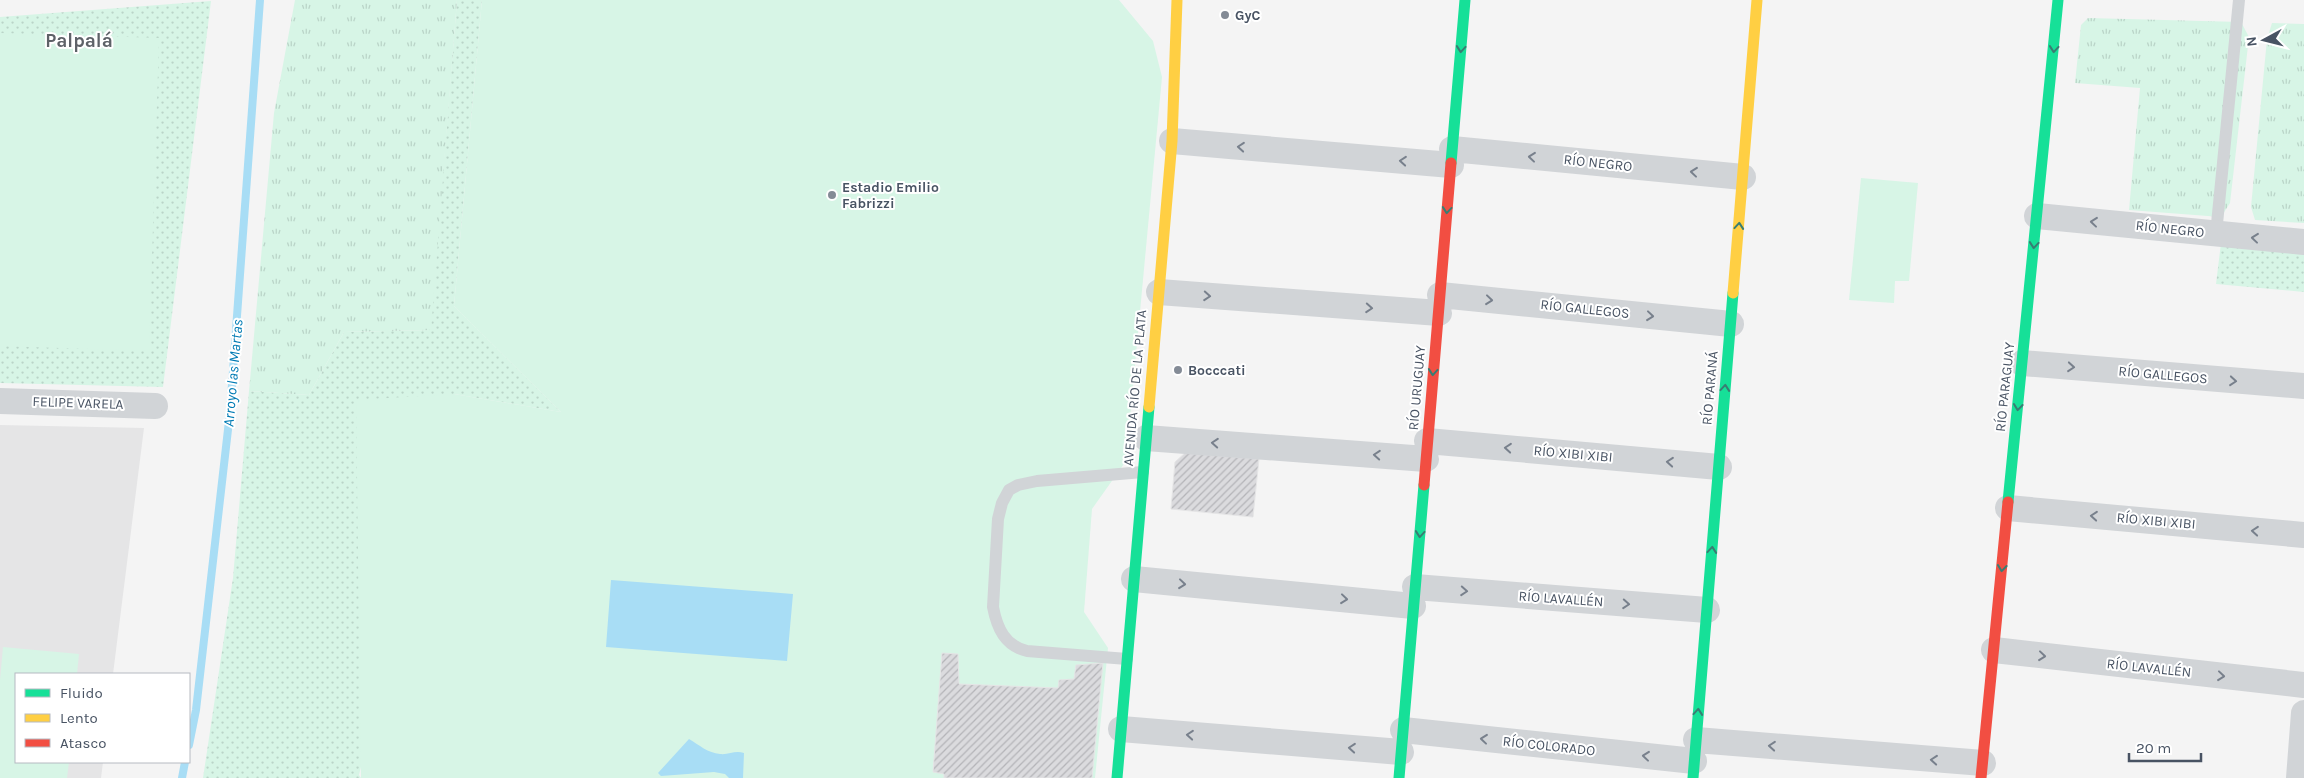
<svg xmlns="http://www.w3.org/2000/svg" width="2304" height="778" font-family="Karla,sans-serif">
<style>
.education{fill:#e5e5e6}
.grass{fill:url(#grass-dots)}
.park{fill:url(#park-tufts)}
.garden{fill:#d7f5e6}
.water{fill:#a8ddf5}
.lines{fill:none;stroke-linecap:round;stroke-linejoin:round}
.stream{stroke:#a8ddf5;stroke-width:8}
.building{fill:url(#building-hatch);stroke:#e5e5e6}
.lane{stroke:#d1d4d7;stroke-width:12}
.street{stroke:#d1d4d7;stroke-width:26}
.fast{stroke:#16e098;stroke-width:11}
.slow{stroke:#ffcf43;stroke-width:11}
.jam{stroke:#f24e42;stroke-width:11}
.oneway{stroke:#397d73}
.oneway2{stroke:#78808c}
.poi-dot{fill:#848b96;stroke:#fff;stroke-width:2}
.labels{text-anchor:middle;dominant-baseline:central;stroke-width:4;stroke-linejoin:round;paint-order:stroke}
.poi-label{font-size:14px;font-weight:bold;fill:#485363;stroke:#fff;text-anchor:start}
.street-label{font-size:14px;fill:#485363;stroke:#fff}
.water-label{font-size:15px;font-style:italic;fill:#017bb4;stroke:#fff}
.district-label{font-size:19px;font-weight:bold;fill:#5e6268;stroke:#fff}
</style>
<defs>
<pattern id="grass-dots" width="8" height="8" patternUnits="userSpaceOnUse" patternTransform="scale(1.25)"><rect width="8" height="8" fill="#d7f5e6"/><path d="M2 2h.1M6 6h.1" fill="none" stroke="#bad4c8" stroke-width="1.8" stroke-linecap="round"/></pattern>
<pattern id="park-tufts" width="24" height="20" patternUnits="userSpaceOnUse" patternTransform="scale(1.25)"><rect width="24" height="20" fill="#d7f5e6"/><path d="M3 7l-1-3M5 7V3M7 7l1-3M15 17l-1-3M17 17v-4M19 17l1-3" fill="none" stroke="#bad4c8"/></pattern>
<pattern id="building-hatch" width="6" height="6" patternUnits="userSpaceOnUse" patternTransform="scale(1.25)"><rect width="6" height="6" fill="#dbdbde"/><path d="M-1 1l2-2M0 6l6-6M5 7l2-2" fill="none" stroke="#b4b4b8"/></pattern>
</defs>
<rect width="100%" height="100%" fill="#f4f4f4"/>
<path class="education" d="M0,425L144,428L113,674H16V762H103L101,778H0Z"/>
<path class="grass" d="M457,0H482L454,306L561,412L454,394L359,775L361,778H203L233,578L249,391L309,395L344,332L430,330Z
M211,1L163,387L0,383V17Z
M2221,243L2304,252V292L2216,284Z"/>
<path class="park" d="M295,0H457L431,330L344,332L309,395L249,391L274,113Z
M2088,18L2241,22L2249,37L2230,203L2221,217L2129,210L2140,88L2075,83L2081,25Z
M2272,23L2304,24V223L2255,220L2251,207L2267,39Z"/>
<path class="garden" d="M482,0H1119L1153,41L1162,77L1126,461L1092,509L1084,612L1108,648L1095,778H361L356,400L454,394L561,412L454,306Z
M0,33L159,38L149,351L0,346Z
M1861,178L1918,183L1909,281H1895L1894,303L1849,300Z
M3,647L79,654L77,674H16V762H69L67,778H0V680Z"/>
<path class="water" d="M611,580L793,594L787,661L606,647Z
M689,739C699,745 708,753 720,754C729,755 735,750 744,753L743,778H729L725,774L714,772L661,776L658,773Z"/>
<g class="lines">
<path class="stream" d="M189,745L196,710L230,412L260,0
M182,778L185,762"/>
</g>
<path class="building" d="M1185,453L1259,459L1253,517L1171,509L1175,462Z
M942,653L958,654L959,684L1058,688L1059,680L1074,679L1076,665L1103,663L1092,778H944V774L933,772Z"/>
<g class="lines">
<path class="lane" d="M2216,234L2239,0
M1127,659L1027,651C1005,646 997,628 993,607L998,519L1002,503L1009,490L1018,485L1037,481L1143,472"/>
<path class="street" d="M1172,141L1451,165
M1452,149L1743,177
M2037,216L2304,242
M1159,292L1439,313
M1440,295L1731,324
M2022,363L2304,386
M0,401L155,406
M1146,438L1426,459
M1427,441L1719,467
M2008,508L2304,535
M1134,579L1413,606
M1415,587L1707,610
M1994,650L2304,685
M1121,729L1401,752
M1403,730L1694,761
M1696,740L1983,763
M2299,778L2304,713"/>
<path class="fast" d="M1451,163L1465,0
M2008,502L2058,0
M1117,778L1149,407
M1399,778L1424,485
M1693,778L1733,293"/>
<path class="slow" d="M1733,293L1757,0
M1149,407L1172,141L1177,0"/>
<path class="jam" d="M1424,485L1451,163
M1981,778L2008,502"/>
</g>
<defs><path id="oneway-chevron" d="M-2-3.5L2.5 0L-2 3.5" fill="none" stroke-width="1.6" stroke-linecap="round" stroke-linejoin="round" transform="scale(1.25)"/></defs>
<g class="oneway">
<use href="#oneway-chevron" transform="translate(1461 49) rotate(95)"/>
<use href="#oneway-chevron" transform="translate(2054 49) rotate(95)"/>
<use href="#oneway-chevron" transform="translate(1447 210) rotate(95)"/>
<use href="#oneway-chevron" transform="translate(1739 226) rotate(-85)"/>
<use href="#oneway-chevron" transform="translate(2034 245) rotate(95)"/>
<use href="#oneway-chevron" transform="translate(1433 372) rotate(95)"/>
<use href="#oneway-chevron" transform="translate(1725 388) rotate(-85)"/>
<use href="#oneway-chevron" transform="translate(2018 407) rotate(96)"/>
<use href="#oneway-chevron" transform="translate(1420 534) rotate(95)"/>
<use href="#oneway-chevron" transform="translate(1712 550) rotate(-85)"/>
<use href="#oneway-chevron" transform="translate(2002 568) rotate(96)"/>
<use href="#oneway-chevron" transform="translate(1698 712) rotate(-85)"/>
</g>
<g class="oneway2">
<use href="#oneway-chevron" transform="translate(1241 147) rotate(-175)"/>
<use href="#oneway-chevron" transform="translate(1532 157) rotate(-174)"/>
<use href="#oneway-chevron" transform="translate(1403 161) rotate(-175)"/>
<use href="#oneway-chevron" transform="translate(1694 172) rotate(-174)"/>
<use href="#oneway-chevron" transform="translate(2094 222) rotate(-174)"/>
<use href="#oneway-chevron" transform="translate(2255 238) rotate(-174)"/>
<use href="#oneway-chevron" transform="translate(1207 296) rotate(4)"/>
<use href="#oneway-chevron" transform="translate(1489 300) rotate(6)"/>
<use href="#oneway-chevron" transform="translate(1369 308) rotate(4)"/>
<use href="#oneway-chevron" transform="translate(1650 316) rotate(6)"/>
<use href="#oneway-chevron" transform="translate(2071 367) rotate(5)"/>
<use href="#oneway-chevron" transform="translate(2233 381) rotate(5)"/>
<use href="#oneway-chevron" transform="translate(1215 443) rotate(-176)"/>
<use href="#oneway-chevron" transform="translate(1508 448) rotate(-175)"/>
<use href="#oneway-chevron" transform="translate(1377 455) rotate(-176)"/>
<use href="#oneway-chevron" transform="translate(1670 462) rotate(-175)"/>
<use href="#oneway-chevron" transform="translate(2094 516) rotate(-175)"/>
<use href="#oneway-chevron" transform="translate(2255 531) rotate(-175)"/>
<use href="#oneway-chevron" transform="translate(1182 584) rotate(6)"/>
<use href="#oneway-chevron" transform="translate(1464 591) rotate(4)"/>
<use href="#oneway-chevron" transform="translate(1344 599) rotate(6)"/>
<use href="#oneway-chevron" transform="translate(1626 604) rotate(4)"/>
<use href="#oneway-chevron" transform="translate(2042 656) rotate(6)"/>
<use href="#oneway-chevron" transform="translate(2221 676) rotate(6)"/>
<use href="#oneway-chevron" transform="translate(1190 735) rotate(-175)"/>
<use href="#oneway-chevron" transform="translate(1484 739) rotate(-174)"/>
<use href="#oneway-chevron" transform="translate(1772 746) rotate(-175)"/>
<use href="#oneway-chevron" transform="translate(1352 748) rotate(-175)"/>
<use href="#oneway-chevron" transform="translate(1646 756) rotate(-174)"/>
<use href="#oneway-chevron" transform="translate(1934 760) rotate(-175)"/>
</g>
<g class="poi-dot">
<circle cx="1225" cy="15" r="5"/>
<circle cx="832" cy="195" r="5"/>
<circle cx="1178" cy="370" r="5"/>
</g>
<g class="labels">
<g class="poi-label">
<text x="1235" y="15">GyC</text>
<text x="842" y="187">Estadio Emilio<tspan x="842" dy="16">Fabrizzi</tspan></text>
<text x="1188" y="370">Bocccati</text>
</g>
<g class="street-label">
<text transform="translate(1598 163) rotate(6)">RÍO NEGRO</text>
<text transform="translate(2170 229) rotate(6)">RÍO NEGRO</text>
<text transform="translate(1585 309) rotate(6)">RÍO GALLEGOS</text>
<text transform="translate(2163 375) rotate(5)">RÍO GALLEGOS</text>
<text transform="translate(2005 387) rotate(-84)">RÍO PARAGUAY</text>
<text transform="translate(1135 388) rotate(-85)">AVENIDA RÍO DE LA PLATA</text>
<text transform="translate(1417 388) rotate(-85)">RÍO URUGUAY</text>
<text transform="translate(1710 388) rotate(-85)">RÍO PARANÁ</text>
<text transform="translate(78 403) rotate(2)">FELIPE VARELA</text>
<text transform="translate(1573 454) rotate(5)">RÍO XIBI XIBI</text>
<text transform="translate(2156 521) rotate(5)">RÍO XIBI XIBI</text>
<text transform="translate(1561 599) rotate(4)">RÍO LAVALLÉN</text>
<text transform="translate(2149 668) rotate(6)">RÍO LAVALLÉN</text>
<text transform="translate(1549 746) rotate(6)">RÍO COLORADO</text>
</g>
<g class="water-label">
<text transform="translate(233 373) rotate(-85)">Arroyo las Martas</text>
</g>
<g class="district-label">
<text x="79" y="41">Palpalá</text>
</g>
</g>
<rect x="15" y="673" width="175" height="90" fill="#ffffff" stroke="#b6bac1"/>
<rect x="25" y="689" width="25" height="8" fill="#16e098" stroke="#b6bac1"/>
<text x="60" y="698" font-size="15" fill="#485363">Fluido</text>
<rect x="25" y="714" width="25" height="8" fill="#ffcf43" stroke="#b6bac1"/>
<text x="60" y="723" font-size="15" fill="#485363">Lento</text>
<rect x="25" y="739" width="25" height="8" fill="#f24e42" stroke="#b6bac1"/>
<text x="60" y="748" font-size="15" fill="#485363">Atasco</text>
<g transform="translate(2264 40) rotate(263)" stroke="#ffffff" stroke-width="4" paint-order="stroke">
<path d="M0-4L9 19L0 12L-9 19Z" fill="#485363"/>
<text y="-8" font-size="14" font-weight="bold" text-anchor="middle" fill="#485363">N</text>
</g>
<path d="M2129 753v8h72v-8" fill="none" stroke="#485363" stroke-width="2.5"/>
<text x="2136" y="753" font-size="15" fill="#485363" stroke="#ffffff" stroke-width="4" paint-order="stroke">20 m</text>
</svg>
